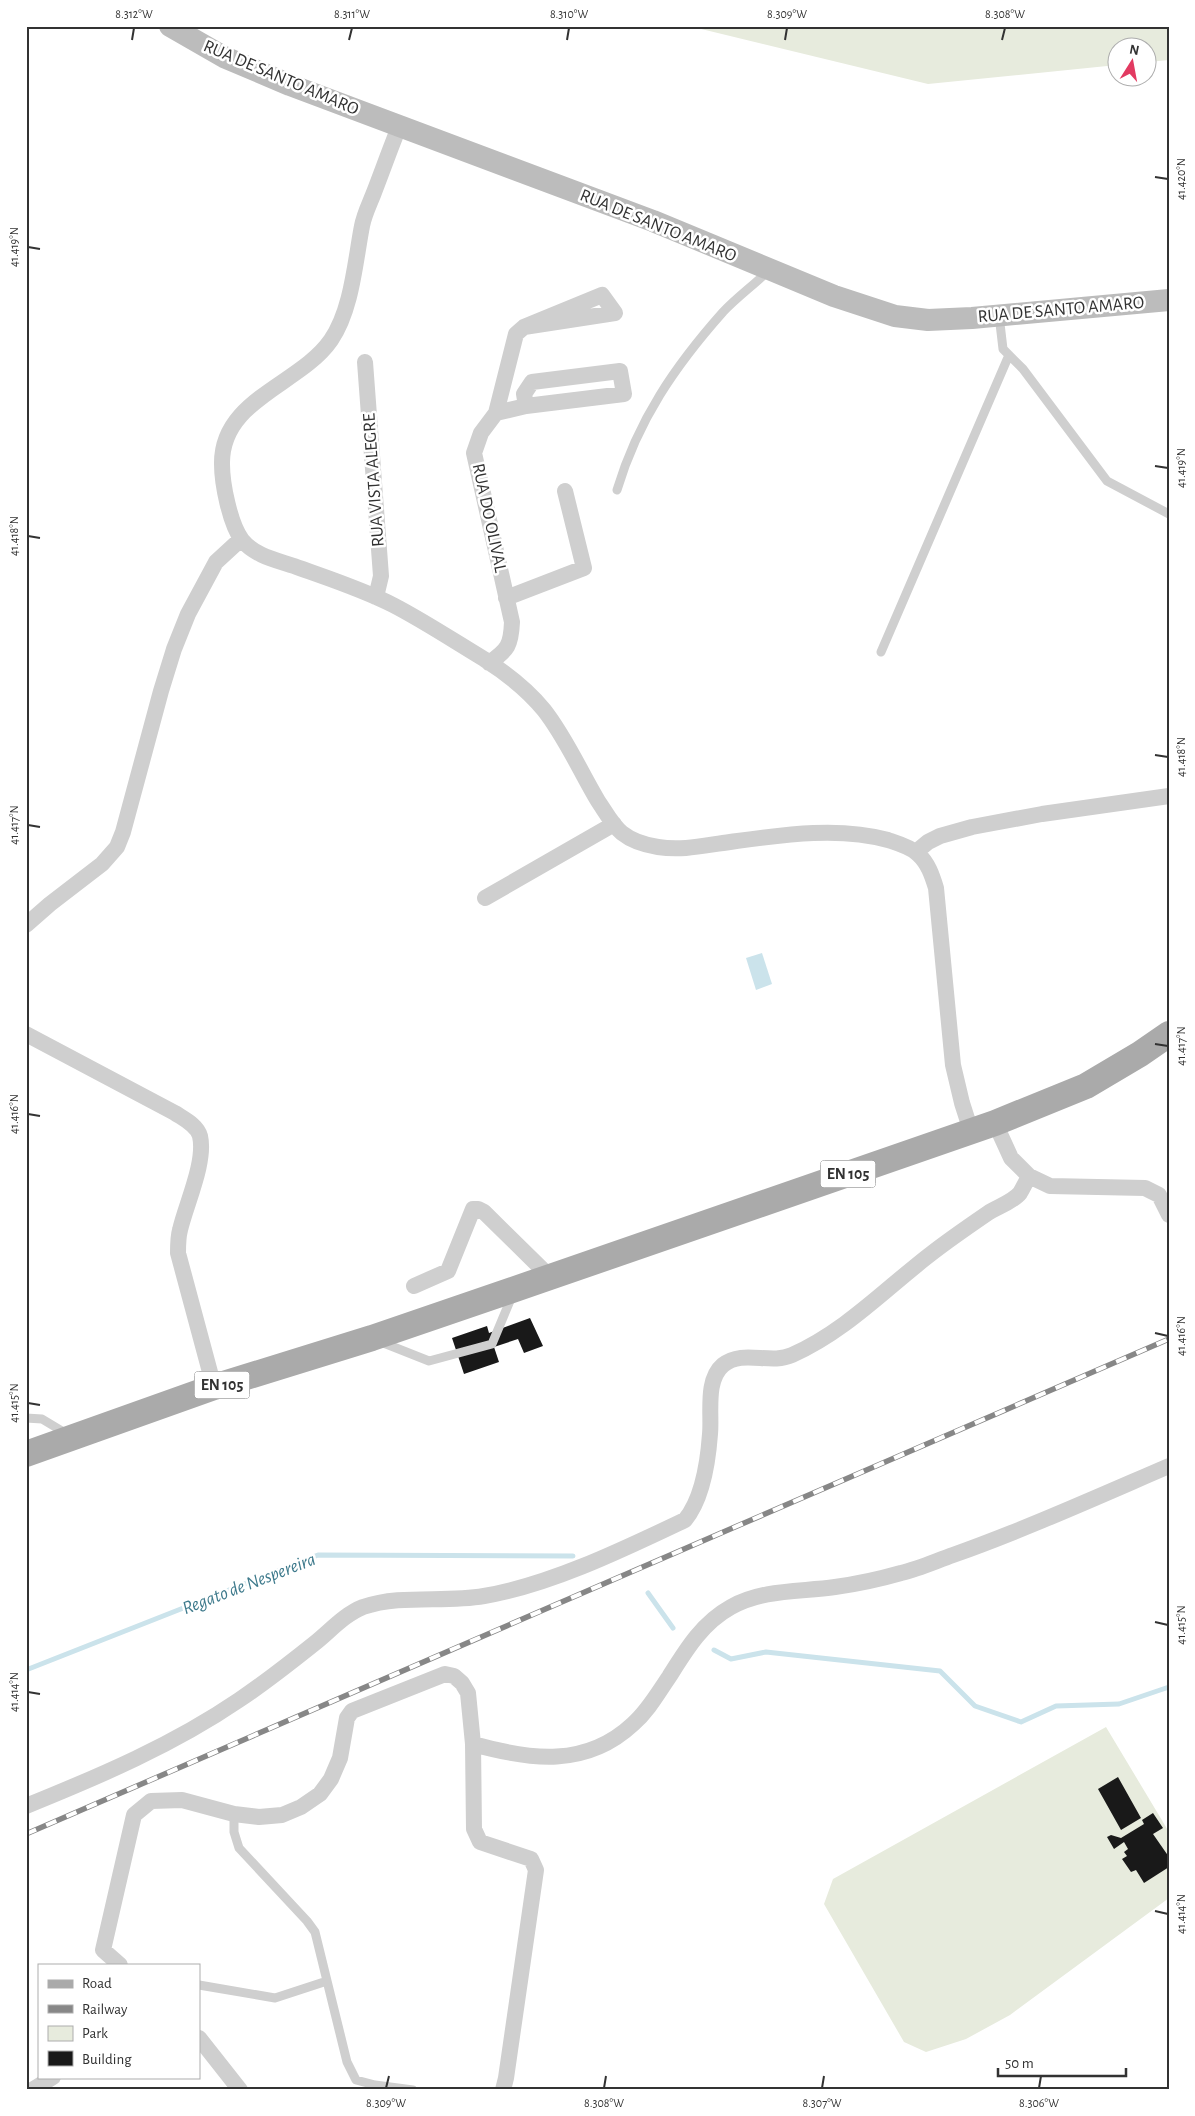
<svg xmlns="http://www.w3.org/2000/svg" width="1195" height="2116" font-family="'Alegreya Sans',sans-serif">
<style>
.green{fill:#e7ebdd}
.water{fill:#cbe3eb}
.lines{fill:none;stroke-linecap:round;stroke-linejoin:round}
.stream{stroke:#cbe3eb;stroke-width:5}
.building{fill:#191919}
.lane{stroke:#cfcfcf;stroke-width:9}
.street{stroke:#cfcfcf;stroke-width:16}
.secondary{stroke:#bcbcbc;stroke-width:22}
.primary{stroke:#aaa;stroke-width:26}
.rail-casing{stroke:#878787;stroke-width:5.5}
.rail{stroke:#fff;stroke-width:4;stroke-dasharray:11;stroke-linecap:butt}
.ticks{fill:none;stroke:#323232;stroke-width:2}
.labels{text-anchor:middle;dominant-baseline:central;stroke-width:5;stroke-linejoin:round;paint-order:stroke}
.shield{fill:#fff;stroke:#707070;stroke-width:1}
.shield-label{font-size:16px;font-weight:bold;fill:#323232}
.street-label{font-size:18px;fill:#323232;stroke:#fff}
.water-label{font-size:19px;font-style:italic;fill:#3e7a8c;stroke:#fff}
.neatline{fill:none;stroke:#323232;stroke-width:2}
.ticks-label{font-size:12px;text-anchor:middle;fill:#323232}
</style>
<rect width="100%" height="100%" fill="#fff"/>
<path class="green" d="M689,26H1168L1169,60L1148,62V48H1118L1117,65L928,84Z
M1106,1727L1169,1832V1898L1010,2015L966,2039L926,2052L904,2042L824,1904L833,1879Z"/>
<path class="water" d="M762,953L772,984L756,990L746,958Z"/>
<g class="lines">
<path class="stream" d="M648,1593L673,1628
M714,1650L731,1659L766,1652L940,1671L975,1706L1021,1722L1056,1706L1119,1704L1169,1687
M26,1670L318,1555L573,1556"/>
</g>
<path class="building" d="M530,1318L543,1346L524,1353L518,1339L494,1347L499,1362L464,1374L452,1338L487,1326L489,1333Z
M1118,1777L1141,1818L1121,1830L1098,1789Z
M1153,1813L1163,1828L1153,1834L1169,1857V1867L1144,1883L1136,1870L1131,1872L1122,1859L1127,1856L1124,1852L1128,1849L1124,1842L1114,1849L1107,1837L1111,1835L1121,1838L1144,1824L1142,1820Z"/>
<g class="lines">
<path class="lane" d="M999,315L1003,349L1023,369L1107,481L1169,514
M617,490C638,420 675,366 723,312C737,297 754,285 768,271
M881,652L1009,355
M381,1342L429,1361L492,1344L512,1296
M26,1418L42,1419L67,1434
M234,1814V1832L239,1848L307,1921L315,1932L347,2062L356,2080L375,2085L413,2090
M199,1985L275,1998L327,1981"/>
<path class="street" d="M399,127C390,149 382,172 373,195C369,205 364,215 362,226C355,262 352,309 331,340C300,385 221,399 222,464C222,484 230,524 242,540C255,556 276,560 294,566C327,578 362,589 393,605C424,621 454,641 484,659C506,673 527,689 544,710C566,738 580,771 598,801C605,811 612,825 622,833C632,841 645,845 658,847C683,851 706,845 730,842C781,835 838,826 888,840C897,843 911,847 918,854C928,863 932,875 936,888L953,1065L962,1103L971,1131
M365,362L381,576L376,597
M496,413L526,406L624,394L620,371L532,382L524,394L526,406
M506,598L584,568L565,491
M489,663C508,650 511,645 512,622L474,453L481,433L496,413L516,334L524,327L602,295L615,313L524,327
M916,852L928,842L940,836L972,827L1042,814L1169,796
M485,898L614,824
M26,925L50,904L102,864L117,847L123,832L161,691L174,649L188,614L216,562L241,539
M26,1034L175,1113C184,1119 197,1125 200,1136C206,1162 186,1204 180,1230C178,1237 178,1245 178,1253L214,1387
M995,1123L1011,1158L1029,1176L1050,1186L1145,1188L1159,1195L1169,1215
M414,1286L448,1271L473,1209H478L484,1212L550,1277
M473,1744C530,1760 586,1768 633,1724C648,1711 658,1693 669,1677C686,1650 702,1623 731,1607C763,1589 800,1592 835,1587C857,1584 880,1579 901,1573C918,1569 936,1561 953,1555C1026,1529 1097,1497 1169,1466
M26,1806C100,1776 173,1745 239,1700C266,1682 290,1663 315,1643C330,1631 345,1614 363,1607C402,1594 444,1603 484,1596C550,1585 624,1549 685,1520C703,1498 708,1462 710,1434C712,1414 705,1380 723,1365C743,1349 770,1365 792,1355C846,1331 886,1288 932,1253C950,1239 969,1226 988,1213C997,1207 1013,1202 1020,1193C1023,1188 1026,1182 1029,1176
M120,1965L103,1950L134,1815L151,1801L182,1800L234,1814L259,1817L282,1815L301,1807L320,1794L331,1779L340,1758L347,1718L352,1711L445,1674L454,1676L462,1683L468,1693L473,1744L474,1829L480,1842L531,1859L536,1870L506,2078L503,2090
M199,2038L240,2090
M32,2090L53,2077"/>
<path class="secondary" d="M170,26L224,57L290,85L653,221L834,296L895,316L928,320L972,318L1169,300"/>
<path class="primary" d="M26,1454L214,1387L372,1338L550,1277L995,1123L1086,1086L1140,1054L1169,1034"/>
<defs>
<path id="rail" d="M26,1834L1169,1339"/>
</defs>
<use href="#rail" class="rail-casing"/>
<use href="#rail" class="rail"/>
</g>
<path class="ticks" d="M132,40L134,28M349,40L352,28M567,40L569,28M785,40L787,28M1002,40L1005,28M1155,177L1168,179M28,247L40,249M1155,466L1168,468M28,536L40,538M1155,755L1168,757M28,825L40,827M1155,1044L1168,1046M28,1114L40,1116M1155,1333L1168,1336M28,1403L40,1405M1155,1622L1168,1625M28,1692L40,1694M1155,1911L1168,1914M386,2088L389,2076M604,2088L606,2076M822,2088L824,2076M1039,2088L1041,2076"/>
<g class="labels">
<g class="shield">
<rect x="820.5" y="1160.5" width="55" height="27" rx="4"/>
<rect x="194.5" y="1371.5" width="55" height="27" rx="4"/>
</g>
<g class="shield-label">
<text x="848" y="1174">EN 105</text>
<text x="222" y="1385">EN 105</text>
</g>
<g class="street-label">
<text transform="translate(281 78) rotate(23)">RUA DE SANTO AMARO</text>
<text transform="translate(658 226) rotate(22)">RUA DE SANTO AMARO</text>
<text transform="translate(1061 310) rotate(-5)">RUA DE SANTO AMARO</text>
<text transform="translate(374 480) rotate(-94)">RUA VISTA ALEGRE</text>
<text transform="translate(489 518) rotate(78)">RUA DO OLIVAL</text>
</g>
<g class="water-label">
<text transform="translate(249 1584) rotate(-21)">Regato de Nespereira</text>
</g>
</g>
<rect width="1195" height="2116" fill="none" stroke="#ffffff" stroke-width="55"/>
<rect x="38" y="1964" width="162" height="115" fill="#ffffff" stroke="#adadad"/>
<rect x="48" y="1980" width="25" height="8" fill="#aaaaaa" stroke="#adadad"/>
<text x="82" y="1988" font-size="15" fill="#323232">Road</text>
<rect x="48" y="2005" width="25" height="8" fill="#878787" stroke="#adadad"/>
<text x="82" y="2014" font-size="15" fill="#323232">Railway</text>
<rect x="48" y="2026" width="25" height="15" fill="#e7ebdd" stroke="#adadad"/>
<text x="82" y="2038" font-size="15" fill="#323232">Park</text>
<rect x="48" y="2051" width="25" height="15" fill="#191919" stroke="#adadad"/>
<text x="82" y="2064" font-size="15" fill="#323232">Building</text>
<g transform="translate(1132 62) rotate(11)"><circle r="24" fill="#ffffff" stroke="#adadad"/>
<path d="M0-4L9 19L0 12L-9 19Z" fill="#e23a61"/>
<text y="-8" font-size="14" font-weight="bold" text-anchor="middle" fill="#323232">N</text>
</g>
<path d="M998 2068v8h128v-8" fill="none" stroke="#323232" stroke-width="2.5"/>
<text x="1005" y="2068" font-size="15" fill="#323232" stroke="#ffffff" stroke-width="4" paint-order="stroke">50 m</text>
<rect x="28" y="28" width="1140" height="2060" class="neatline"/>
<g class="ticks-label">
<text x="134" y="18">8.312°W</text>
<text x="352" y="18">8.311°W</text>
<text x="569" y="18">8.310°W</text>
<text x="787" y="18">8.309°W</text>
<text x="1005" y="18">8.308°W</text>
<text transform="translate(1181 179) rotate(-90)" y="4">41.420°N</text>
<text transform="translate(14 247) rotate(-90)" y="4">41.419°N</text>
<text transform="translate(1181 468) rotate(-90)" y="4">41.419°N</text>
<text transform="translate(14 536) rotate(-90)" y="4">41.418°N</text>
<text transform="translate(1181 757) rotate(-90)" y="4">41.418°N</text>
<text transform="translate(14 825) rotate(-90)" y="4">41.417°N</text>
<text transform="translate(1181 1046) rotate(-90)" y="4">41.417°N</text>
<text transform="translate(14 1114) rotate(-90)" y="4">41.416°N</text>
<text transform="translate(1181 1336) rotate(-90)" y="4">41.416°N</text>
<text transform="translate(14 1403) rotate(-90)" y="4">41.415°N</text>
<text transform="translate(1181 1625) rotate(-90)" y="4">41.415°N</text>
<text transform="translate(14 1692) rotate(-90)" y="4">41.414°N</text>
<text transform="translate(1181 1914) rotate(-90)" y="4">41.414°N</text>
<text x="386" y="2107">8.309°W</text>
<text x="604" y="2107">8.308°W</text>
<text x="822" y="2107">8.307°W</text>
<text x="1039" y="2107">8.306°W</text>
</g>
</svg>
